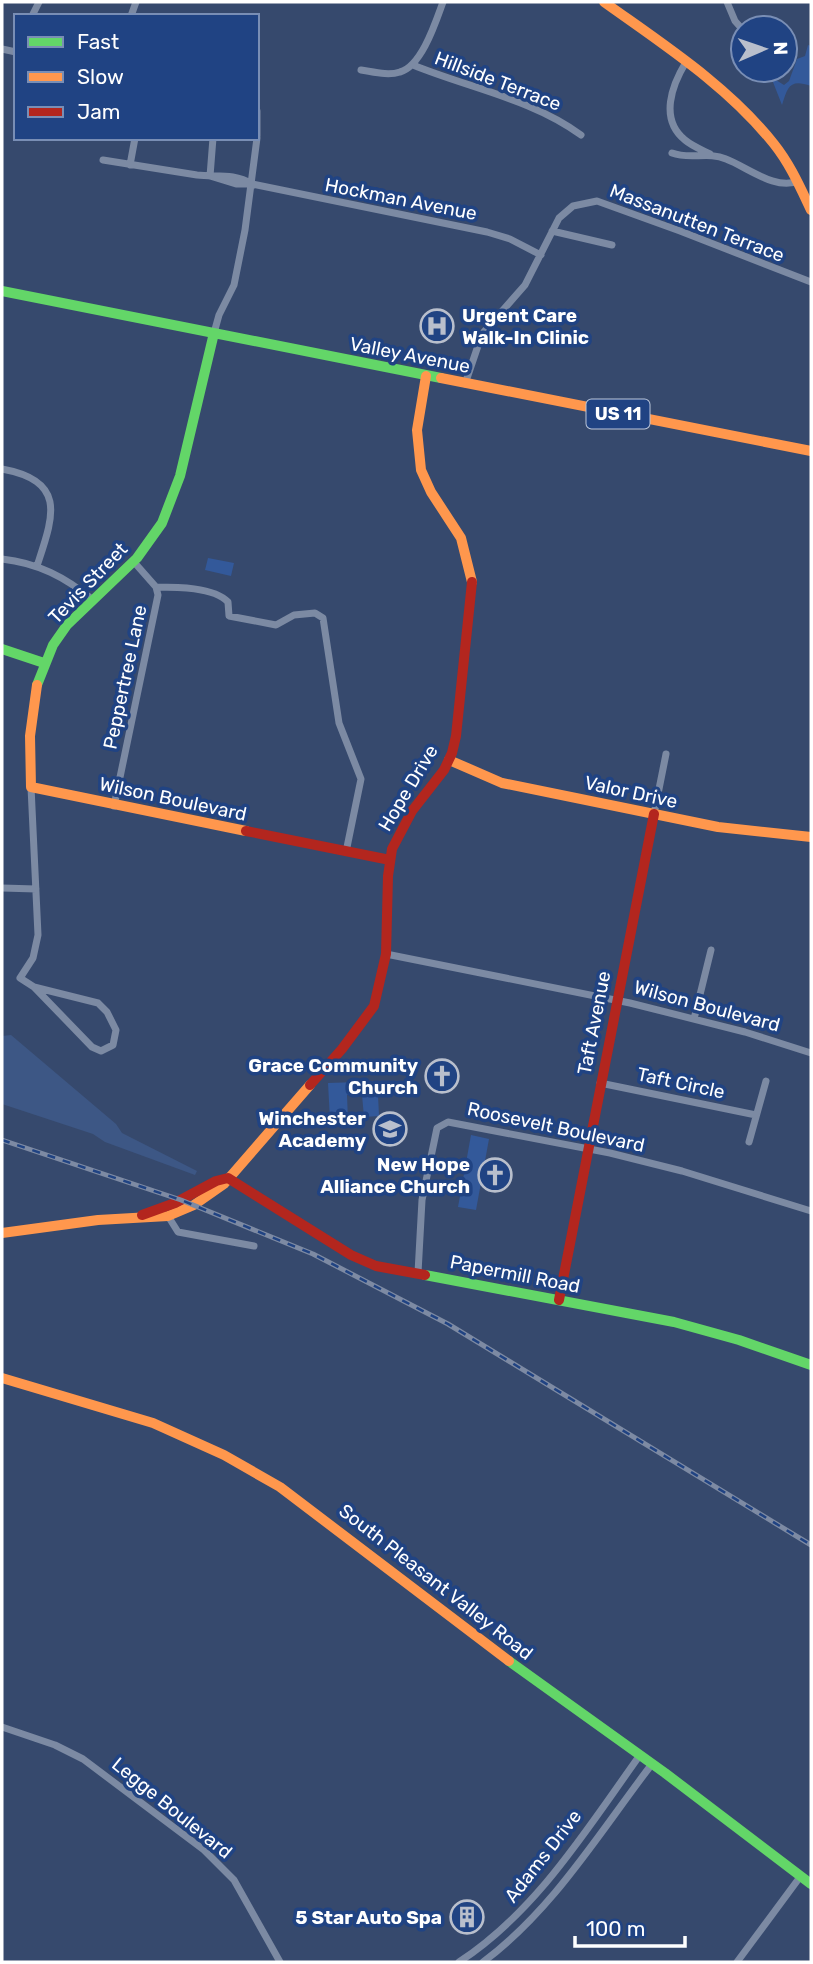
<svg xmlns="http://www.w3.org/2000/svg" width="813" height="1964" font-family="Rubik,sans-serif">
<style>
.green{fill:#33599a}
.water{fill:#3d5785}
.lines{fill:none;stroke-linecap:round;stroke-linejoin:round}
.street{stroke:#7c8aa3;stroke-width:7}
.fast{stroke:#63d668;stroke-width:10}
.slow{stroke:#ff974d;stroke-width:10}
.jam{stroke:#b3261e;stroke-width:10}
.rail-casing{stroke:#7d8aa3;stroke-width:5}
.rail{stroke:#204383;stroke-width:2.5;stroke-dasharray:8;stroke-linecap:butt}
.labels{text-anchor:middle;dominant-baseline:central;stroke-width:7;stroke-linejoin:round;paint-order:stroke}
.shield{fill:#204383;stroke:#bcc7da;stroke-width:2}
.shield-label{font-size:18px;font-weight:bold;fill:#fff}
.street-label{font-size:19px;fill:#fff;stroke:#204383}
.poi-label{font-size:19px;font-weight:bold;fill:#fff;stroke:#204383;text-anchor:end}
</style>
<rect width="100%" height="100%" fill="#36496d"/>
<path class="green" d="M808,45L811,46V86C790,79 788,86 782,105L771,77L784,85L789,81L797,59L805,56Z
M208,558L234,563L231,576L205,570Z
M389,1081V1094L378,1095L379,1116L364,1117L362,1095H347L348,1120H330L328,1083Z
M471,1135L489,1139L476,1210L458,1207Z"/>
<path class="water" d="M11,1035L116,1124L122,1133L197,1171L195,1175L105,1142L93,1134L2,1104V1036Z"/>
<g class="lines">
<path class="street" d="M727,2L735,21L743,30
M32,16L39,2
M131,16L136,2
M2,49L16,52
M686,62C672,85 659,119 685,140C692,146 702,150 710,154
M413,65C469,88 532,99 581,135
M361,70C374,72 388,76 400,72C422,66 436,21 443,2
M257,111V136
M672,153C690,160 708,151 726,159C747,167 776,191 798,181
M103,160C134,165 166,170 197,175C217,177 234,173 252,184
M130,165L135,138
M210,176L236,184H252L487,232L510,239L541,255
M210,176L213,138
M552,231L612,245
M214,333L219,315L234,285L245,230L257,138
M465,384L482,334L525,285L559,218L573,206L597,201L680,231L811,282
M2,469C68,481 53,517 37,566
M2,559C38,563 65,577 93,600
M156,587C176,587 214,587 228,602L229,616L276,625L294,615L315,613L323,618L339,723L361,779L346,852
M31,787L38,935L33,958L20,978L34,987
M114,806L158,595L156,587L134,562
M654,814L666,754
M2,888L36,889
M386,954L630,1003L745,1032L811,1053
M34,987L98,1003L107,1012L116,1030L113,1045L101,1051L92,1047Z
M694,1019L711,950
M600,1083L756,1115
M749,1142L766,1081
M168,1216L178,1232L254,1246
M418,1273L422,1200L437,1128L448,1122L610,1153L682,1171L811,1211
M2,1727L55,1745L83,1759L204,1850L234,1880L280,1962
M459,1962C536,1912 587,1829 640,1755
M483,1962C553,1910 599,1833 652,1764
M737,1962L800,1877"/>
<path class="fast" d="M2,291L441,378
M2,649L44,663
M37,685L53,645L67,625L137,558L162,523L180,476L214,333
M425,1275L674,1322L739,1340L811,1365
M509,1661L665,1773L811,1884"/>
<path class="slow" d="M604,2C664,45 728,86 774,144C790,164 800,187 811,210
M426,376L417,430L421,470L431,492L461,538L472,582
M441,378L811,451
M37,685L30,736L31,787L246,831
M449,760L502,783L718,827L811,837
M2,1233L98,1220L168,1216L194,1205L224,1184L310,1085
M2,1378L153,1423L224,1455L280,1487L509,1661"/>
<path class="jam" d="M246,831L390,860
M310,1085L342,1049L374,1006L386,954L388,876L392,849L412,811L444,770L452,753L456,736L472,582
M142,1215L175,1203L216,1181L228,1178L351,1255L376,1266L425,1275
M559,1300L654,814"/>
<defs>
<path id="rail" d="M2,1140L181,1200L313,1254L448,1324L811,1545"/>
</defs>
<use href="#rail" class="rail-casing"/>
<use href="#rail" class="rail"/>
</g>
<defs>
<symbol id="hospital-ring" viewBox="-11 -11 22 22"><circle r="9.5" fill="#204383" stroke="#b9bfcc" stroke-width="1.5"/><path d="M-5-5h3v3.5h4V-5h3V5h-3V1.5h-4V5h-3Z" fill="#b9bfcc"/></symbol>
<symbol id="church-ring" viewBox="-11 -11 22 22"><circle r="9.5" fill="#204383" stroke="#b9bfcc" stroke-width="1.5"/><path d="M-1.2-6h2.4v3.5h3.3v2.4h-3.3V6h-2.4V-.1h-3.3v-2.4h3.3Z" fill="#b9bfcc"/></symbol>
<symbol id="school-ring" viewBox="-11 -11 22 22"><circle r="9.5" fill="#204383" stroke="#b9bfcc" stroke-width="1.5"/><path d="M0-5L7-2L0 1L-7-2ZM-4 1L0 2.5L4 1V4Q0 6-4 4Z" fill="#b9bfcc"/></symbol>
<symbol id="building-ring" viewBox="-11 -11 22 22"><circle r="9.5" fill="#204383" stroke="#b9bfcc" stroke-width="1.5"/><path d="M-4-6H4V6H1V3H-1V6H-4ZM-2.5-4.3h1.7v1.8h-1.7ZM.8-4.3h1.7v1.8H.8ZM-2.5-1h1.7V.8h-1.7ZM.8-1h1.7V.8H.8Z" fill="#b9bfcc"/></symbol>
</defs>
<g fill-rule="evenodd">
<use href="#hospital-ring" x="418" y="307" width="38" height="38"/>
<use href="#church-ring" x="423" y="1057" width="38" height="38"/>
<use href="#school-ring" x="371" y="1110" width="38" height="38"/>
<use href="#church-ring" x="476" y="1156" width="38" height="38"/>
<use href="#building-ring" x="448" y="1898" width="38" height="38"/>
</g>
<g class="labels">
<rect class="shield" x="586.5" y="399.5" width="63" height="29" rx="5"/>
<g class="shield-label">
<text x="618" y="414">US 11</text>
</g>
<g class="street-label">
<text transform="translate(498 81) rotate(21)">Hillside Terrace</text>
<text transform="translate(401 199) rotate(11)">Hockman Avenue</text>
<text transform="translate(697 223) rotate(21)">Massanutten Terrace</text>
<text transform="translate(410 355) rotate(11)">Valley Avenue</text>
<text transform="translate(88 583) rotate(-46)">Tevis Street</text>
<text transform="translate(125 677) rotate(-78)">Peppertree Lane</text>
<text transform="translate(408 788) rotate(-59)">Hope Drive</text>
<text transform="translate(631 792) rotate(12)">Valor Drive</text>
<text transform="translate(173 799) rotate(12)">Wilson Boulevard</text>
<text transform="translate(707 1006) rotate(15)">Wilson Boulevard</text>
<text transform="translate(594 1023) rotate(-79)">Taft Avenue</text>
<text transform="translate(681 1083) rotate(12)">Taft Circle</text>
<text transform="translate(556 1127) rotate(12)">Roosevelt Boulevard</text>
<text transform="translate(515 1274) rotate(11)">Papermill Road</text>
<text transform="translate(436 1582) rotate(38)">South Pleasant Valley Road</text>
<text transform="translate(172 1808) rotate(39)">Legge Boulevard</text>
<text transform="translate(543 1856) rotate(-52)">Adams Drive</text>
</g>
<g class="poi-label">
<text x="462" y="315" text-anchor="start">Urgent Care<tspan x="462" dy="22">Walk-In Clinic</tspan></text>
<text x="418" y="1065">Grace Community<tspan x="418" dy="22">Church</tspan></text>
<text x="366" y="1118">Winchester<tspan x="366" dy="22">Academy</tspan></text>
<text x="470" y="1164">New Hope<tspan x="470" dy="22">Alliance Church</tspan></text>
<text x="442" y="1917">5 Star Auto Spa</text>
</g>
</g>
<rect width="813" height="1964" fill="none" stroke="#ffffff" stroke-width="7"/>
<rect x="14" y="14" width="245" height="126" fill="#204383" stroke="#798eb5" stroke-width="2"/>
<rect x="28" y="37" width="35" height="10" fill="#63d668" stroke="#798eb5" stroke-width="2"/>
<text x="77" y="49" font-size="21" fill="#ffffff">Fast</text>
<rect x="28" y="72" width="35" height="10" fill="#ff974d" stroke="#798eb5" stroke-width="2"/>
<text x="77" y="84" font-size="21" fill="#ffffff">Slow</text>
<rect x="28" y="107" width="35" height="10" fill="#b3261e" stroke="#798eb5" stroke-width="2"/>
<text x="77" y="119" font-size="21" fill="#ffffff">Jam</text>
<g transform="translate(764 49) rotate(88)"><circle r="33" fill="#204383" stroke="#798eb5" stroke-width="2"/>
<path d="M0-5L12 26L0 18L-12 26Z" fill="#b9bfcc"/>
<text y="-10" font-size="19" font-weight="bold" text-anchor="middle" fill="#ffffff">N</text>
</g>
<path d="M575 1936v10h110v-10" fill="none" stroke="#ffffff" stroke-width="3.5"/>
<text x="586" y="1936" font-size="21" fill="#ffffff" stroke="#204383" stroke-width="5" paint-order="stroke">100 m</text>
</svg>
